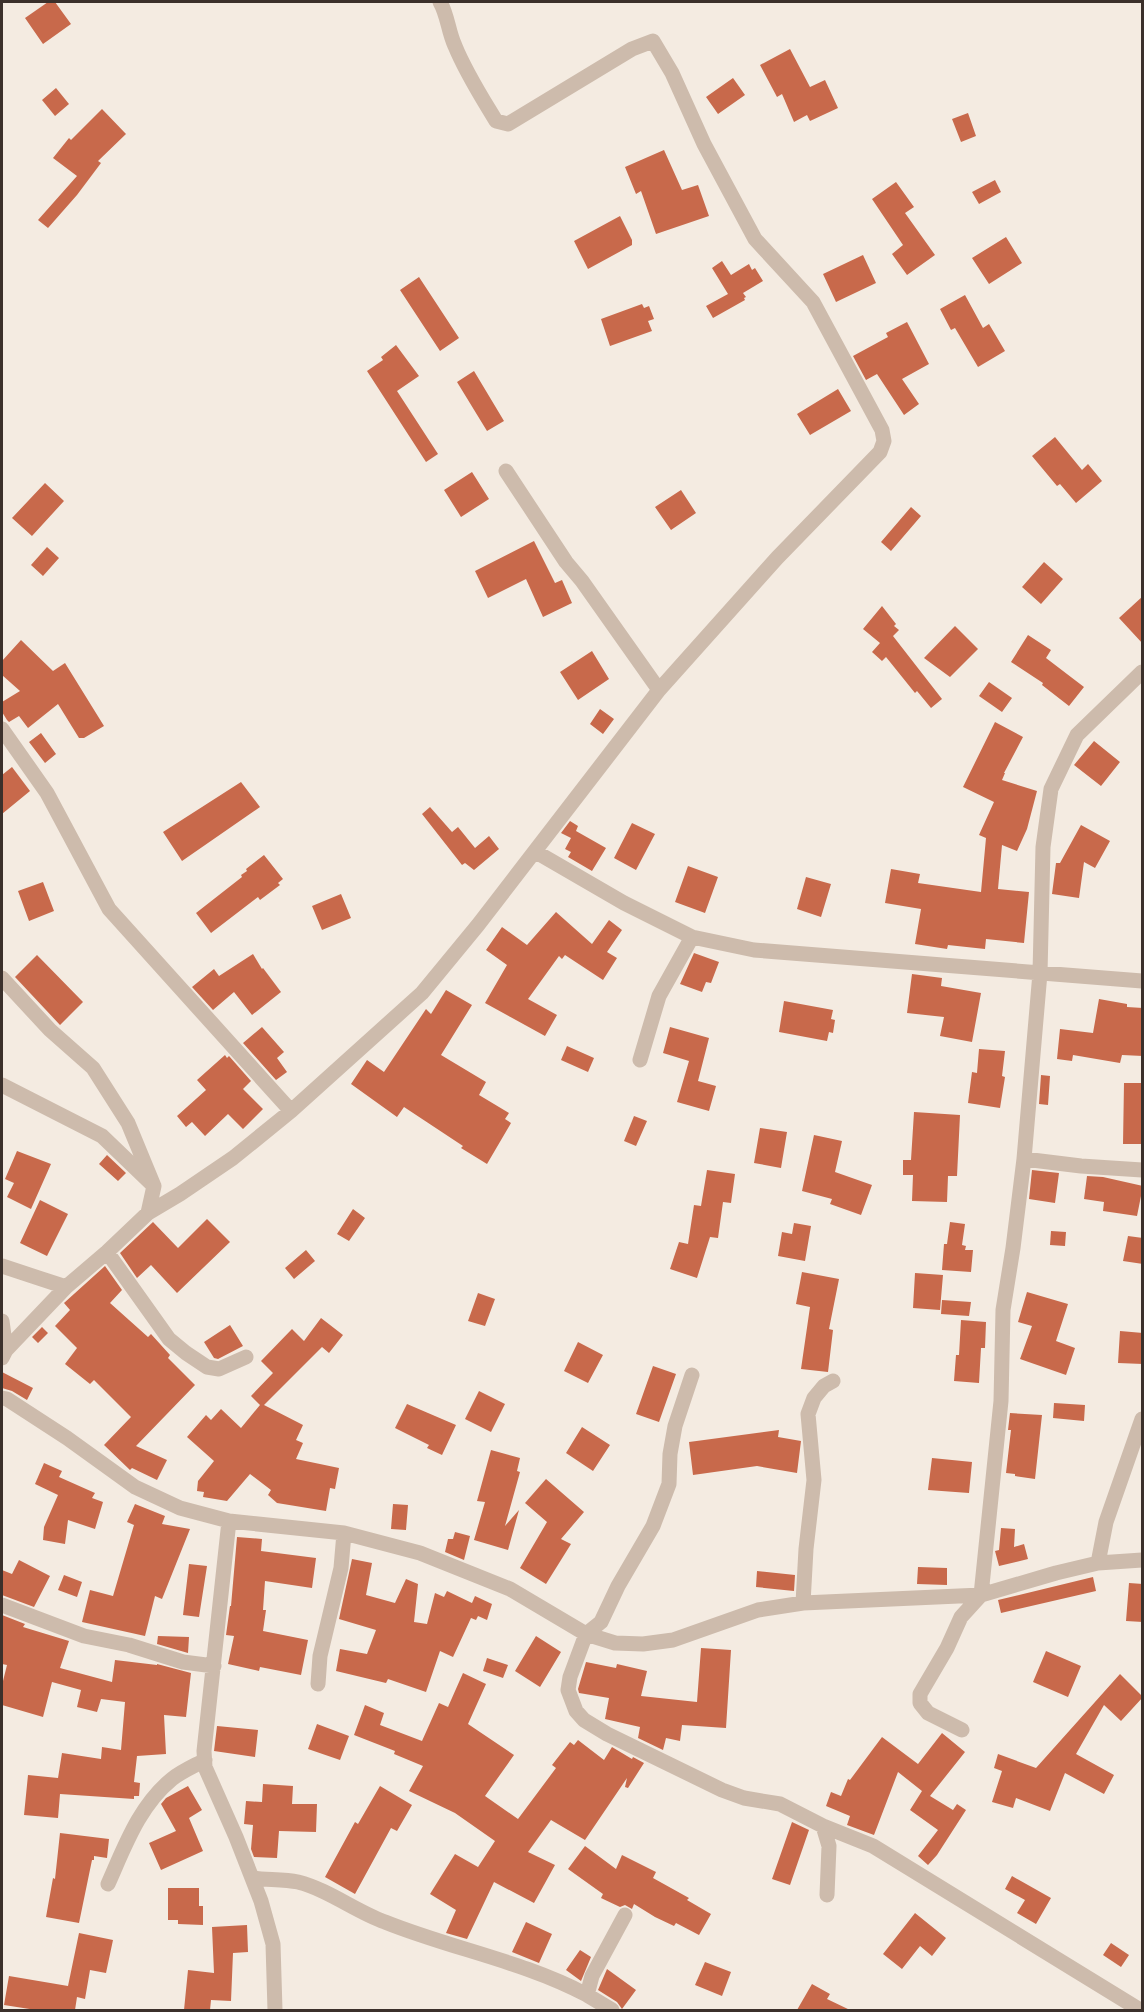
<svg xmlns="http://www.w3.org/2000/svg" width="1144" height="2012" font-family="'Fira Sans',sans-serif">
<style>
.building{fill:#c8694b}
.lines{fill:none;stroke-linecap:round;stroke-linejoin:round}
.minor{stroke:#cdbbac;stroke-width:15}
</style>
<rect width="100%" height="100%" fill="#f4ebe1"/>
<path class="building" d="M48,2H55L71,24L43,44L25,18Z
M790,49L810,87L825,80L838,108L810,121L807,115L794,122L782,94L777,97L760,65Z
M733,78L745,95L718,114L706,97Z
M56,88L69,104L55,116L42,100Z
M102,109L126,134L98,161L101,163L77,195L48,228L38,220L77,176L53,158L69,138L71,140Z
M968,113L976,136L961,142L952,119Z
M664,150L682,190L698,185L709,216L656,234L641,191L636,194L625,167Z
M995,180L1001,192L979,204L972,192Z
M896,182L914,207L905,213L935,255L907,275L892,254L903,245L872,199Z
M620,216L632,240V245L588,269L574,241Z
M1006,237L1022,263L989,284L972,258Z
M863,255L876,283L836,302L823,274Z
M722,261L731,275L749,264L752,270L755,268L763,281L743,293L746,297L744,298L745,300L713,318L706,306L728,294L712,268Z
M419,277L459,338L440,351L400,290Z
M965,295L983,328L989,324L1005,351L978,367L955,328L951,330L940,309Z
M642,304L644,308L649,306L654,319L648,321L652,331L610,346L601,319Z
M907,322L929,364L902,379L919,404L904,415L877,374L866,380L853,356L888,337L886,333Z
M396,345L419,376L397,391L438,454L426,462L367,371L383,360L381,357Z
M474,371L504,421L487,431L457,382Z
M838,389L851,411L810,435L797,414Z
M1055,437L1082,470L1088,464L1102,481L1076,503L1060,484L1057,486L1032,456Z
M472,472L489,499L461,517L444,490Z
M45,483L64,501L32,536L12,518Z
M681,490L696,513L671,530L655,507Z
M911,507L921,516L891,551L881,542Z
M534,541L555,583L562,580L572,603L543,617L526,579L488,598L475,571Z
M47,547L59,558L43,576L31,565Z
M1044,562L1063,579L1041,604L1022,587Z
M1143,596V644L1119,618Z
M882,606L896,624L894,626L899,630L893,636L942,699L931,708L917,691L915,693L886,657L882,661L872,652L880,643L863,629Z
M955,626L978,649L950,677L924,658Z
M1028,635L1051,650L1046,658L1084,687L1069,706L1042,685L1043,683L1011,662Z
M21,640L53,671L65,663L104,726L84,738H79L58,704L28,728L19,716L9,722L7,720L2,712V702L20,691L2,675V661Z
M592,651L609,679L578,700L560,672Z
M989,682L1012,698L1002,712L979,696Z
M600,709L614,719L603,734L590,724Z
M995,722L1023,737L1004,773H1005L1002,780L1037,791L1027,829L1017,851L1002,845L998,889L1029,892L1024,943L986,939L985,949L948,945L947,949L915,944L921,909L885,903L891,869L920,874L918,883L981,892L986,838L979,835L994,802L963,787Z
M41,733L56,754L45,763L29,742Z
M1094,741L1120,762L1101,786L1074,765Z
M12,767L30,791L2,814V775Z
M241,782L260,807L182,861L163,832Z
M430,807L452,832L458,827L475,848L489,836L499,849L474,870L465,863L462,865L422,814Z
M570,821L578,826L576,831L606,848L592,871L568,857L571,852L565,849L571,838L561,833Z
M632,823L655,834L636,870L614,858Z
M1081,825L1110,841L1095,868L1084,862L1079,898L1052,894L1056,863H1060Z
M264,855L283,879L278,883L280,885L260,900L258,897L211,933L196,913L242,877L241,875L247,871L246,869Z
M688,866L718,877L705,913L675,902Z
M806,877L831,884L821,917L797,909Z
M43,882L54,911L29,921L18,891Z
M341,894L351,918L322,930L312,906Z
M556,912L592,944L609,920L622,930L607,952L617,958L603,980L565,955L562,959L559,956L528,999L557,1015L545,1036L485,1003L507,965L486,950L502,927L527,945Z
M694,953L719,962L711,983L706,982L702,992L680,984Z
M253,954L262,969L263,968L281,992L252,1015L234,992L213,1010L192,987L214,969L219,976Z
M37,955L83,1002L60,1025L15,977Z
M912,974L942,978L941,986L981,993L972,1042L940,1036L944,1017L907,1013Z
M446,990L472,1005L441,1055L486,1082L479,1095L509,1113L505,1119L511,1123L487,1164L461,1148L463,1146L404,1107L397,1117L351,1084L367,1060L384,1072L426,1009L431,1014Z
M1099,999L1127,1004V1007L1143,1008V1056L1122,1055L1120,1063L1073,1055L1072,1061L1057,1059L1060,1029L1093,1033Z
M784,1001L833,1010L831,1019L835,1020L833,1033L829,1032L827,1041L779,1032Z
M262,1027L284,1052L277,1058L287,1072L276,1080L243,1043Z
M670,1027L709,1038L698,1081L716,1086L709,1111L677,1102L689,1061L663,1053Z
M567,1046L594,1058L588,1072L561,1060Z
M979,1049L1005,1051L1002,1076L1005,1077L1000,1108L968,1103L972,1072L977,1073Z
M225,1055L227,1058L229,1056L251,1081L243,1089L263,1109L243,1129L228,1114L205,1136L192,1122L186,1127L177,1116L206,1090L197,1080Z
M1041,1075L1050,1076L1048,1105L1039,1104Z
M1124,1083H1143V1144H1123Z
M914,1112L960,1115L957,1176H948L947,1202L912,1201L913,1175H903V1160H911Z
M634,1116L647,1121L636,1146L624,1141Z
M760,1128L787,1132L781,1168L754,1163Z
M814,1135L842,1141L835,1172L872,1185L861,1215L830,1204L832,1199L802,1191Z
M17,1151L51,1164L31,1209L7,1197L14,1183L5,1179Z
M107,1155L126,1173L118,1181L99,1164Z
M707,1170L735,1174L731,1203L723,1202L718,1238L710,1237L697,1278L670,1269L679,1242L688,1244L694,1205L701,1206Z
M1032,1170L1059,1173L1055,1203L1029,1199Z
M1087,1176L1103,1177L1143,1186L1137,1216L1103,1211L1104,1202L1084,1199Z
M40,1200L68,1214L47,1256L20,1243Z
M353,1209L365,1218L349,1241L337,1234Z
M207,1219L230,1242L177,1293L151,1265L137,1278L120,1253L153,1222L178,1248Z
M950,1222L965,1224L962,1245L966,1246L965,1250H973L971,1272L942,1270L944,1244H947Z
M794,1223L811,1226L805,1261L778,1256L782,1232L792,1234Z
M1051,1231L1066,1232L1065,1246L1050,1245Z
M1128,1236L1143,1238V1264L1123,1261Z
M306,1250L315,1261L294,1279L285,1268Z
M105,1266L122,1290L110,1303L148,1337L151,1334L170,1355L168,1358L195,1385L136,1446L167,1460L157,1480L132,1468L130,1470L104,1445L131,1417L94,1380L90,1384L65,1364L77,1348L55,1326L70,1310L64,1303Z
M802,1272L839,1279L829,1329L833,1330L828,1372L801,1369L810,1307L796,1304Z
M915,1273L943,1275L940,1310L913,1308Z
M1027,1292L1068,1304L1056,1341L1075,1348L1066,1375L1020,1359L1032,1326L1018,1322Z
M478,1293L495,1299L485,1326L468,1321Z
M942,1300L971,1302L969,1316L941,1314Z
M321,1318L343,1335L329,1353L322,1347L264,1405L303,1425L296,1440L303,1443L296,1459L339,1468L335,1489L330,1488L326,1511L277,1503L268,1495L271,1490L250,1474L227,1501L203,1497L204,1492L197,1491L198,1481L214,1461L187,1437L206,1415L211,1420L221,1409L241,1428L260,1405L251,1396L273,1373L261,1361L292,1329L304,1341Z
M961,1320L986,1322L985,1348H981L979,1383L954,1381L956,1355H959Z
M230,1325L243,1346L218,1359L214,1358L204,1342Z
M42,1327L48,1333L38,1343L32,1337Z
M1120,1331L1143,1333V1364L1118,1363Z
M578,1342L603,1355L588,1383L564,1371Z
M653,1366L676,1374L659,1422L636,1414Z
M2,1372L33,1388L27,1400L12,1391L2,1388Z
M479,1391L505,1404L491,1432L465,1419Z
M1054,1403L1085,1405L1084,1421L1053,1418Z
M407,1404L456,1425L442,1455L427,1448L429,1445L395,1428Z
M1010,1413L1042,1415L1035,1479L1015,1476V1474L1006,1473L1011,1430H1008Z
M582,1427L610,1445L593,1471L566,1453Z
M779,1430L778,1437L801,1441L797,1473L757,1466L693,1475L689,1442Z
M491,1450L520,1458L517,1471L520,1472L505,1526L519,1510L508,1550L474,1540L485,1502L477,1501Z
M932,1458L972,1462L969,1493L928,1490Z
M44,1463L62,1471L59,1477L95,1493L92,1498L103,1502L95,1529L68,1520L65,1544L43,1540L44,1527L58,1495L35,1484Z
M546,1479L584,1512L561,1539L571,1544L546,1584L520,1568L547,1522L525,1503Z
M135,1504L165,1516L162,1524L190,1529L162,1599L155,1596L145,1636L82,1622L90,1590L113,1596L134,1525L127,1522Z
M393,1504L408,1505L406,1530L391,1529Z
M1001,1528L1015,1529L1014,1547L1024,1544L1028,1559L999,1566L995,1551L999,1550Z
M455,1532L470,1536L464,1560L445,1552L448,1539H453Z
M237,1537L262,1539L261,1551L316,1558L312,1588L265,1581L263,1610H266L263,1631L308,1640L301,1675L260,1667L259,1671L228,1664L234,1636L226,1635L230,1606H231Z
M352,1559L372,1563L366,1595L395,1603L406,1579L418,1584L414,1622L427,1624L435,1593L444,1597L447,1591L472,1603L475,1596L492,1604L487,1620L478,1616L476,1620L471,1618L453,1657L440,1651L426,1692L388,1679L386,1683L336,1671L340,1649L367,1654L376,1630L339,1619Z
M19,1560L50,1576L34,1607L2,1595V1570L12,1574Z
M189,1564L207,1566L199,1617L183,1615Z
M918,1567L947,1568V1585L917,1584Z
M757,1571L795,1575L794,1591L756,1587Z
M64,1575L82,1582L77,1597L58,1590Z
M1093,1577L1096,1591L1001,1613L998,1600Z
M1129,1583L1143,1584V1622L1126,1621Z
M2,1615L25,1624L23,1627L69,1641L60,1668L112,1682L115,1660L157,1665V1664L191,1673L186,1717L164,1715L166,1754L137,1756L134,1782L140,1783L139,1796H134V1799L60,1794L58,1818L24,1815L28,1775L58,1778L62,1753L101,1759L102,1747L121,1750L125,1702L101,1699L97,1712L77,1707L81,1690L52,1682L43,1717L2,1705V1685L7,1665L2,1664Z
M158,1636L189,1637L188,1653L157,1644Z
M536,1636L561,1652L540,1687L515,1671Z
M701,1648L731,1650L726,1728L682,1725L680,1741L666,1738L663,1750L638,1738L640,1727L605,1719L609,1698L579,1693L578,1689L586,1662L616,1668L617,1664L647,1671L641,1696L697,1702Z
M1046,1651L1081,1666L1068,1697L1033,1682Z
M487,1658L508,1665L503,1678L483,1671Z
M463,1673L486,1684L468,1724L514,1755L485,1796L518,1819L556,1768L552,1765L570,1742L574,1745L578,1740L604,1760L612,1747L632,1759L633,1757L644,1763L628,1788L625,1787L627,1778L585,1840L551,1820L528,1852L555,1865L534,1903L494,1882L467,1939L446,1933L456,1910L430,1894L455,1854L478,1867L495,1841L455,1813L409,1791L423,1766L394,1754L395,1751L354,1735L365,1705L384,1713L380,1725L422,1741L439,1703L448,1707Z
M1120,1674L1143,1697L1121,1721L1104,1705L1076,1754L1114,1775L1104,1794L1065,1773L1050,1811L1016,1798L1013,1808L992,1802L1002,1771L994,1768L998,1754L1036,1768Z
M317,1724L349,1736L340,1760L308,1749Z
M217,1726L258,1730L255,1757L214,1751Z
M942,1733L965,1752L930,1796L953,1810L957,1804L966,1810L937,1855L928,1865L918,1856L938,1830L910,1810L922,1791L898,1772L874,1835L847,1825L850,1816L826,1806L831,1792L841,1796L848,1779L850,1780L882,1737L918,1764Z
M263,1784L293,1786L292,1804H317L316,1832L279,1831L277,1858L254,1857L251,1849L253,1825L244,1824L246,1801L262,1802Z
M188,1786L202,1810L189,1818L203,1851L161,1870L149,1843L176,1831L161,1804L166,1798Z
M380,1786L412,1805L397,1831L391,1828L355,1894L325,1877L355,1822L358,1824Z
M792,1822L809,1830L790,1885L772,1879Z
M60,1833L109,1839L107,1858L94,1856V1860H92L79,1923L46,1917L53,1878L55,1879Z
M585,1846L616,1869L622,1855L656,1872L653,1878L689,1898L687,1900L711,1914L699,1935L676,1923L674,1926L655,1917L634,1904L632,1909L625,1905L620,1907L601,1898L603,1894L568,1869Z
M1012,1876L1051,1898L1036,1924L1017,1913L1025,1900L1005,1889Z
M168,1888H199V1906H203V1925L178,1924V1920H168Z
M915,1913L946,1938L932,1956L920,1946L902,1969L883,1954Z
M526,1922L552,1934L539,1963L512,1952Z
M247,1925L248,1952L233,1953L231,2001L211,2000L210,2010H184L188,1970L214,1973L212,1927Z
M79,1933L113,1940L106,1973L90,1970L85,1999L77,1997L75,2010H36L4,2005L9,1976L68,1986Z
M1111,1943L1129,1955L1121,1967L1103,1955Z
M580,1950L591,1957L581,1981L566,1970Z
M705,1962L731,1972L722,1996L695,1985Z
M607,1969L636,1990L622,2009L617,2002L598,1990Z
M812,1984L830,1994L827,1999L850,2010H797Z"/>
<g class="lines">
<path class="minor" d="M506,471L566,562L582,581L659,690
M2,729L47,793L109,909L291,1111
M536,852L624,903L692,937L754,950L1142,981
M2,978L50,1030L93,1068L128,1123L154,1186
M640,1060L659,996L692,937
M2,1085L102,1136L154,1186L148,1213
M1024,1159L1081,1166L1142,1170
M107,1252L169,1339L186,1353L207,1367L219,1369L246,1357
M2,1266L66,1287
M2,1321L6,1350
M2,1358L6,1350L66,1287L107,1252L148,1213L180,1194L233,1158L291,1111L422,993L478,925L659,690L777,558L880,452L884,441L882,430L813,302L755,239L704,144L672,73L653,41L632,49L508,124L496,121C481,96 466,73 455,46C448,31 448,16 440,2
M692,1375L675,1426L670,1454L669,1484L653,1526L618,1586L601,1622L586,1634L570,1677L568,1690L576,1711L584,1720L607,1734L722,1790L744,1798L780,1804L823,1826L829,1846L827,1895
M2,1398L7,1399L67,1438L135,1487L180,1508L229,1521L344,1533L420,1553L510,1589L586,1634L615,1643L643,1644L673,1640L758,1610L803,1603L981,1595L1056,1573L1098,1563L1142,1560
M229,1521L204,1751L205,1767L236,1837L261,1901L273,1944L275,2010
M1098,1563L1106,1522L1142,1419
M803,1603L806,1549L814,1480L808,1414L814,1398L824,1386L833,1381
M2,1605L84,1636L129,1645L183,1662L214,1666
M318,1684L320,1656L341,1568L344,1533
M962,1730L928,1713L920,1703V1694L947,1648L961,1617L981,1595L1001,1401L1003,1310L1013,1248L1024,1159L1040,973L1043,847L1051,789L1077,735L1142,672
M823,1826L873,1846L1140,2010
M252,1878C267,1880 284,1879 298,1882C329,1890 355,1911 385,1922C452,1949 523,1961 587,1995
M108,1884C125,1846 139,1806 172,1779C182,1771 194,1766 205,1760
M612,2010L587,1995L592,1976L625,1915"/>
</g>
<rect width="1144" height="2012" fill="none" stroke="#3b302b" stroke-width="6"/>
</svg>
